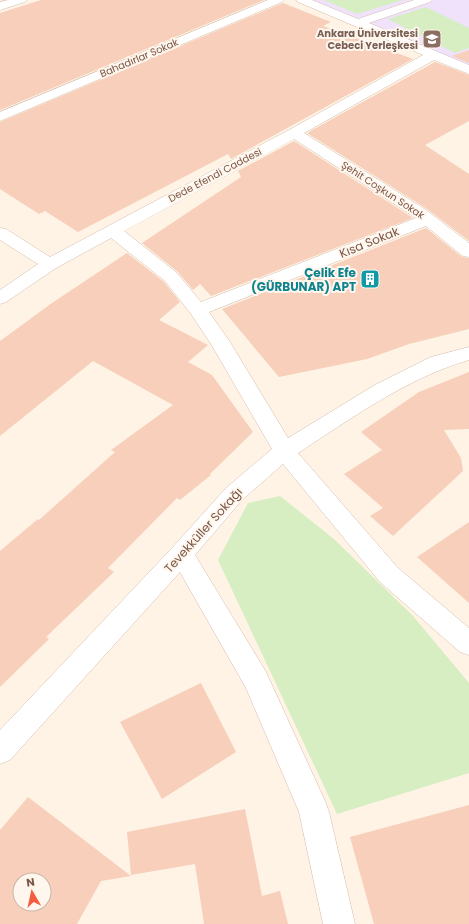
<svg xmlns="http://www.w3.org/2000/svg" width="469" height="924" font-family="Poppins,sans-serif">
<style>
.education{fill:#f0e2fb}
.green{fill:#d6eec2}
.building{fill:#f7cfba;fill-rule:evenodd}
.lines{fill:none;stroke-linecap:round;stroke-linejoin:round}
.street-casing{stroke:#d4bcac;stroke-width:1}
.street{fill:#fff;fill-rule:evenodd}
.labels{text-anchor:middle;dominant-baseline:central;stroke-width:4;stroke-linejoin:round;paint-order:stroke}
.far-education-label{font-size:10px;font-weight:bold;fill:#785e54;stroke:#fff7ee;text-anchor:end}
.far-street-label{font-size:10px;fill:#7b5647;stroke:#fff7ee}
.street-label{font-size:12px;fill:#7b5647;stroke:#fff7ee}
.culture-label{font-size:12px;font-weight:bold;fill:#0d838f;stroke:#fff7ee;text-anchor:end}
</style>
<rect width="100%" height="100%" fill="#fef3e5"/>
<path class="education" d="M302,0H469V70Z"/>
<path class="green" d="M324,0H403L357,14Z
M426,7L469,28V48L455,53L388,19Z
M280,496L334,539L413,616L469,683V773L337,814L218,560L248,503Z"/>
<path class="building" d="M41,0H264L0,110V13Z
M283,3L331,22L323,26L413,59L231,159L228,154L78,232L45,211L39,214L0,189V122Z
M469,50V63L452,56Z
M435,62L469,75V121L425,145L469,174V241L427,209L307,133Z
M294,141L413,218L211,296L200,284L193,290L178,272L142,243L241,177L238,171Z
M426,228L462,257L469,258V329L409,344L367,359L279,377L222,309Z
M127,253L164,282L180,302L159,320L208,345L188,362L212,375L253,432L210,474L211,475L180,500L177,498L108,568L114,572L46,637L49,639L0,687V551L38,519L39,520L115,452L111,450L173,405L93,361L0,436V341L52,303Z
M469,372V429L444,430L461,458L463,471L393,536L370,516L383,508L344,474L382,450L361,432L419,392Z
M469,522V603L417,557Z
M201,683L236,752L162,799L120,722Z
M28,797L131,876L101,881L77,924H0V830ZM20,880H44V904H20Z
M469,805V924H374L350,837Z
M245,809L262,896L280,891L288,924H204L195,864L131,875L127,832Z"/>
<g class="lines">
<defs>
<path id="street" d="M8,0H27L25,2L0,10V2Z
M268,0H284L282,2L0,121V112Z
M296,0H312L358,19L414,0H432L430,2L369,23L469,65V74L434,60L304,133L426,210L469,243V257L463,256L426,226L209,312L230,342L288,438L375,385L431,357L469,347V360C407,378 352,418 298,453L398,568L469,628V655L460,652L380,582L283,464L242,500L195,555L266,672L325,801L329,812L355,924H323L299,812L246,688L180,572L10,760L0,764V730L173,547L226,488L272,449L211,344L191,314L165,281L111,238L56,268L6,302L0,304V290L38,264L0,240V228L6,229L50,257L289,130L423,55L298,2ZM294,139L416,218L201,302L177,273L124,231Z"/>
</defs>
<use href="#street" class="street-casing"/>
<use href="#street" class="street"/>
</g>
<defs>
<symbol id="university-square" viewBox="-11 -11 22 22"><rect x="-9" y="-9" width="18" height="18" rx="4" fill="#8d6e63" stroke="#fff7ee"/><path d="M0-5L7-2L0 1L-7-2ZM-4 1L0 2.5L4 1V4Q0 6-4 4Z" fill="#fff"/></symbol>
<symbol id="building-square" viewBox="-11 -11 22 22"><rect x="-9" y="-9" width="18" height="18" rx="4" fill="#0f9aa8" stroke="#fff7ee"/><path d="M-4-6H4V6H1V3H-1V6H-4ZM-2.5-4.3h1.7v1.8h-1.7ZM.8-4.3h1.7v1.8H.8ZM-2.5-1h1.7V.8h-1.7ZM.8-1h1.7V.8H.8Z" fill="#fff"/></symbol>
</defs>
<g fill-rule="evenodd">
<use href="#university-square" x="421" y="28" width="22" height="22"/>
<use href="#building-square" x="359" y="268" width="22" height="22"/>
</g>
<g class="labels">
<g class="far-education-label">
<text x="418" y="33">Ankara Üniversitesi<tspan x="418" dy="12">Cebeci Yerleşkesi</tspan></text>
</g>
<g class="far-street-label">
<text transform="translate(139 58) rotate(-23)">Bahadırlar Sokak</text>
<text transform="translate(215 175) rotate(-28)">Dede Efendi Caddesi</text>
<text transform="translate(383 190) rotate(33)">Şehit Coşkun Sokak</text>
</g>
<g class="street-label">
<text transform="translate(369 242) rotate(-22)">Kısa Sokak</text>
<text transform="translate(203 530) rotate(-48)">Tevekküller Sokağı</text>
</g>
<g class="culture-label">
<text x="356" y="272">Çelik Efe<tspan x="356" dy="14">(GÜRBUNAR) APT</tspan></text>
</g>
</g>
<g transform="translate(32 892) rotate(351)"><circle r="19" fill="#fff7ee" stroke="#cab7ab"/>
<path d="M0-3L7 15L0 10L-7 15Z" fill="#f45c3f"/>
<text y="-6" font-size="11" font-weight="bold" text-anchor="middle" fill="#7b5647">N</text>
</g>
</svg>
